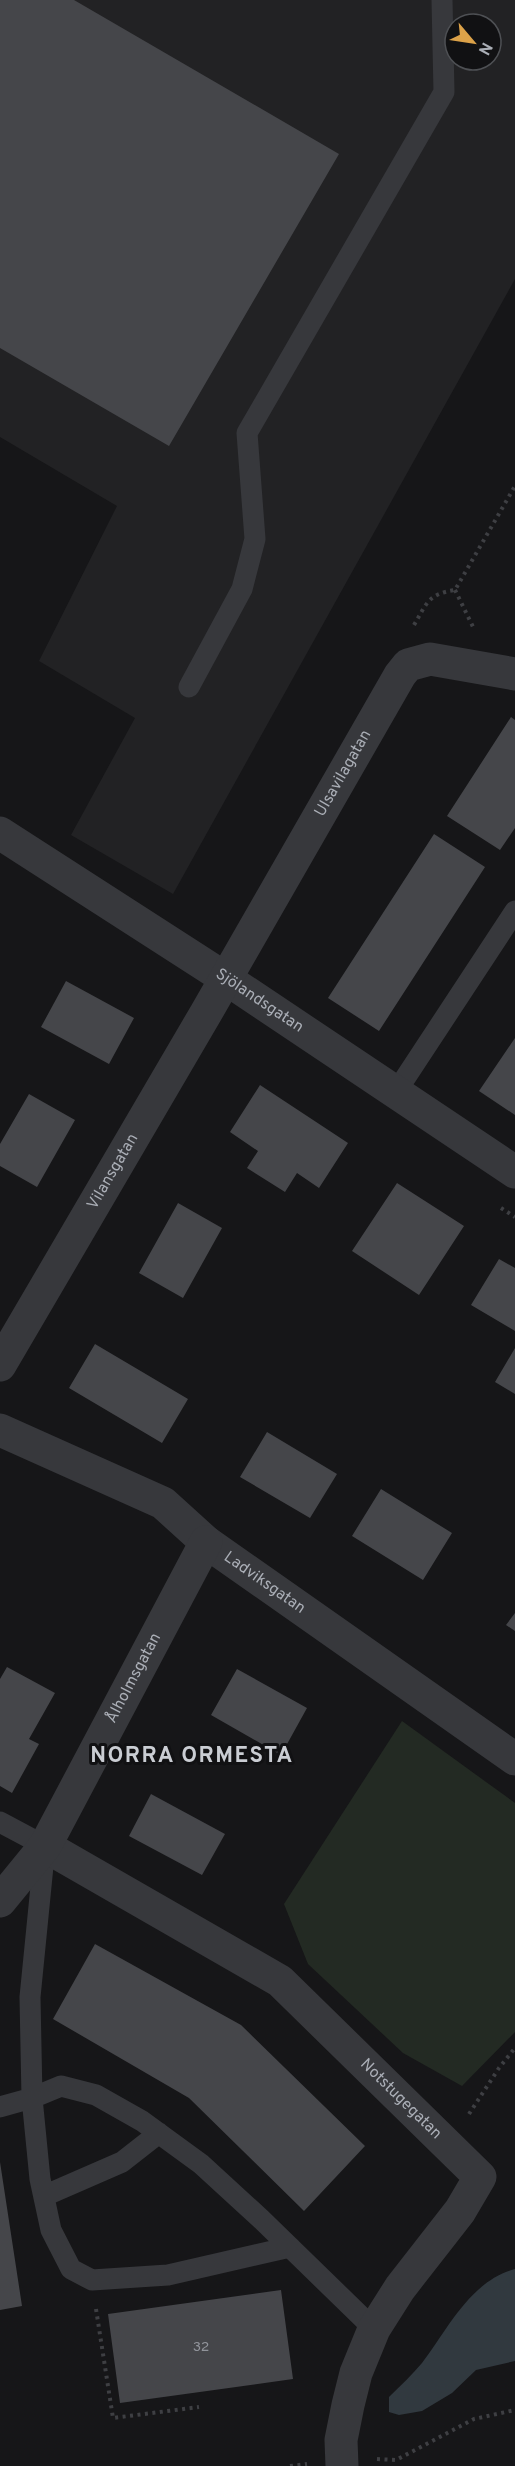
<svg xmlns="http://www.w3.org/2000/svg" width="515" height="2466" font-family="Overpass,sans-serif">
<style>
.built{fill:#222224;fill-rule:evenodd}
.green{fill:#232a23}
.water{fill:#31393f}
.building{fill:#45464a}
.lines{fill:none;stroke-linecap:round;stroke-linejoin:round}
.path{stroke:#3e3f43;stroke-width:4;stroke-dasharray:3 4.5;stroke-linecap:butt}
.service{stroke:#37383c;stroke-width:21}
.minor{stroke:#37383c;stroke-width:33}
.labels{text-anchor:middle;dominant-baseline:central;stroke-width:6;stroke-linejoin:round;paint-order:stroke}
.number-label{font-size:14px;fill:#91949b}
.street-label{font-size:16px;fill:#aaaeb6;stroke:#111113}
.district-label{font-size:22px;font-weight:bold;letter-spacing:1.5px;fill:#cacdd3;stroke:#111113}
</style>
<rect width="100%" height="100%" fill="#161618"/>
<path class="built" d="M0,0H515V279L173,894L71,835L135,718L39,661L117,506L0,437ZM455,24H491V60H455Z"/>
<path class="green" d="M402,1721L515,1803V2032L462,2086L403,2053L308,1964L284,1904Z"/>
<path class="water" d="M515,2269V2361L476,2370L452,2393L422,2411L399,2415L389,2412V2397C400,2386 412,2375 422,2363C448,2329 470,2281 515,2269Z"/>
<path class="building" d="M0,0H74L339,154L169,446L0,348Z
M511,717L515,720V828L500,850L447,816Z
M434,834L485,867L379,1031L328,998Z
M66,981L134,1018L109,1064L41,1027Z
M515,1038V1115L479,1091Z
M260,1085L348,1143L319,1188L297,1173L285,1192L247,1168L258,1151L230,1132Z
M29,1094L75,1120L37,1187L0,1166V1144Z
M397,1183L464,1226L419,1295L352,1251Z
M178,1203L222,1228L183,1298L139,1273Z
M499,1259L515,1268V1331L471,1305Z
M95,1344L188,1399L162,1443L69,1388Z
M515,1348V1394L495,1382Z
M267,1432L337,1474L310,1518L240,1477Z
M381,1489L452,1533L423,1580L352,1536Z
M515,1613V1631L506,1625Z
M7,1667L55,1693L29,1739L39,1744L12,1793L0,1786V1679Z
M237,1669L307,1708L281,1755L211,1715Z
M151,1794L225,1834L202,1875L129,1836Z
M95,1944L241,2025L365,2146L304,2211L189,2098L53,2019Z
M0,2162L22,2306L0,2310Z
M281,2290L293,2379L120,2403L108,2314Z"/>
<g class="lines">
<path class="path" d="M455,590L474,629
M414,625C427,603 428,594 455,590L515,486
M501,1208L515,1217
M469,2114L499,2068L515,2048
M96,2309L113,2418L199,2407
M377,2459L396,2460L474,2419L515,2410
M290,2466L307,2464"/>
<path class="service" d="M189,687L242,589L255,539L247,433L444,92L442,0
M396,1092L515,911
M0,1822L45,1846L30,1997L32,2098L40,2179L51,2230L71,2269L92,2280L168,2275L290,2247
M0,2107L32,2098L61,2086L96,2095L142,2121L201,2164L261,2219L374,2329
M44,2196L122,2162L159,2133"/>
<g class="minor">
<path id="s1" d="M0,833L225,978L515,1172"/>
<path id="s2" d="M0,1365L206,1013L400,675L408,665L430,659L515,674"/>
<path id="s3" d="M0,1430L163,1503L206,1542L515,1759"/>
<path id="s4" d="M45,1846L280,1981L480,2177L460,2211L400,2288L374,2329L356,2373L348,2405L341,2440L342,2466"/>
<path id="s5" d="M0,1901L45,1846L206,1542"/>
</g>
</g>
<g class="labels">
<g class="number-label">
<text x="201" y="2347">32</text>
</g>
<g class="street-label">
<text stroke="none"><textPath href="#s2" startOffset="684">Ulsavilagatan</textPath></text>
<text stroke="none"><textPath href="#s1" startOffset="309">Sjölandsgatan</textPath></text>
<text stroke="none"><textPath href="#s2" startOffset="224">Vilansgatan</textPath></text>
<text stroke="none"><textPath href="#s3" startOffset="308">Ladviksgatan</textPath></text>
<text stroke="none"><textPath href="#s5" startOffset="261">Ålholmsgatan</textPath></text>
<text stroke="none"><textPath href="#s4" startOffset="440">Notstugegatan</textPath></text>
</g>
<g class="district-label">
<text x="192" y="1756">NORRA ORMESTA</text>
</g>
</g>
<g transform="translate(473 42) rotate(119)"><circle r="28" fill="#111113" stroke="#4e5054" stroke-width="1.5"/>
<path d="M0-4.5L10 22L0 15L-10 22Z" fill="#dca249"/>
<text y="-9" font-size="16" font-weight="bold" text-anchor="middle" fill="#aaaeb6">N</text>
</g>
</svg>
